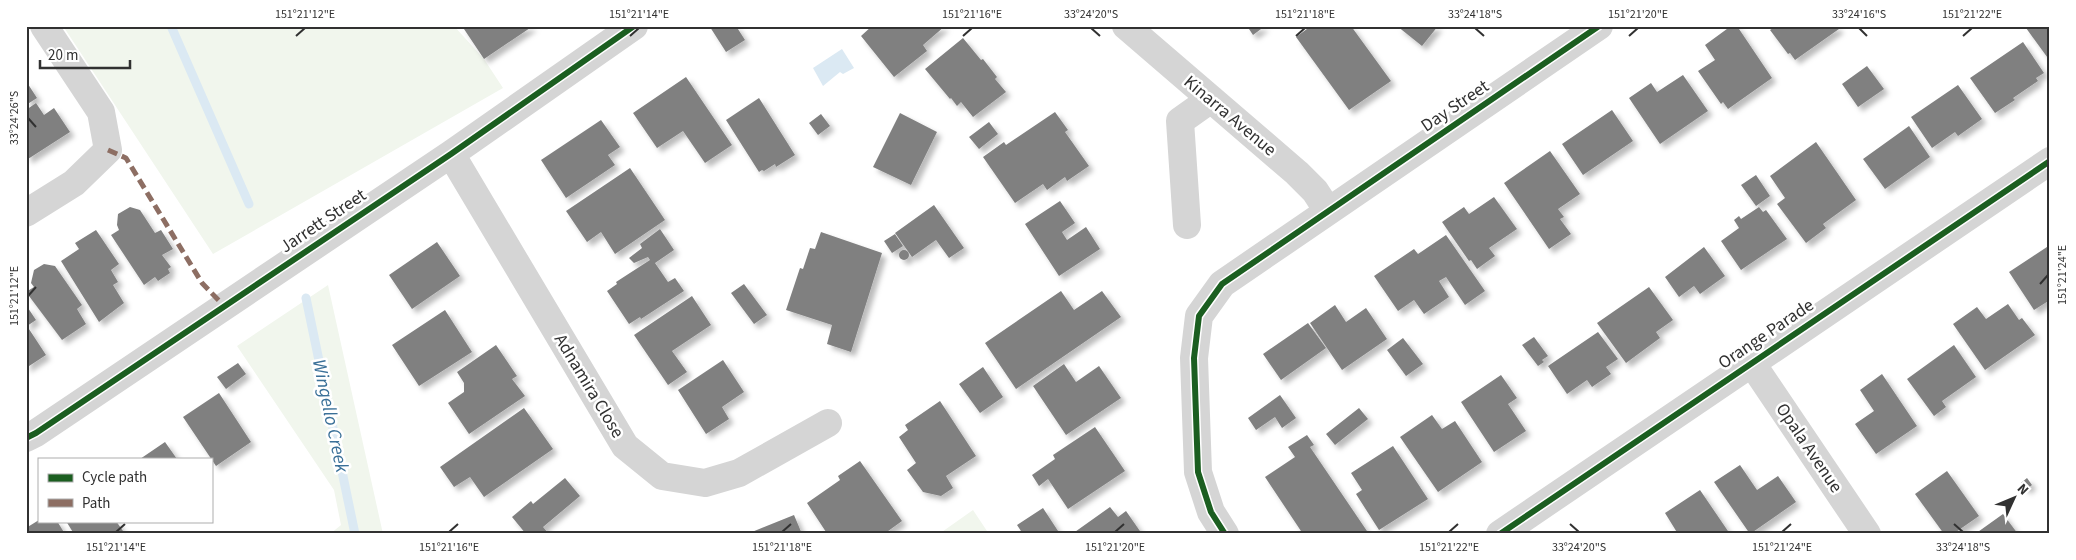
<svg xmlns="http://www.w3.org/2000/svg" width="2076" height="560" font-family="'Source Sans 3',sans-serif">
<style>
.green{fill:#f1f6ed}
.water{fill:#dbe9f3}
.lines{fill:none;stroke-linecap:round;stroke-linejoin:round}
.stream{stroke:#dbe9f3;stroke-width:9}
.building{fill:#808080;filter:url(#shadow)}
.minor{stroke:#d5d5d5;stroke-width:28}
.quiet{stroke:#8d6e63;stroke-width:5;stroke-dasharray:10 5;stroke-linecap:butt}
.cycleway-casing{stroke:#fff;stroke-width:9}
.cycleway{stroke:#1b5e20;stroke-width:6}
.ticks{fill:none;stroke:#313131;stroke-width:2}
.labels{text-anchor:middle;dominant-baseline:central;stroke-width:5;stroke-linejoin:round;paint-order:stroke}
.street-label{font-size:18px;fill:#313131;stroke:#fff}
.water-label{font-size:19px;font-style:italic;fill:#3a7098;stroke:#fff}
.neatline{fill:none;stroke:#313131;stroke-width:2}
.ticks-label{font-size:12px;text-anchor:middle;fill:#313131}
</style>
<defs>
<filter id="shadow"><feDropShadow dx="4.5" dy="4.5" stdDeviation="2.5" flood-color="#0004"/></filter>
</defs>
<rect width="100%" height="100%" fill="#fff"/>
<path class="green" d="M63,26H454L484,59L503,88L213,254Z
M328,285L383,534H330L341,525L334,490L237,346Z
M973,510L989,534H939Z"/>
<path class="water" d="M842,49L854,68L843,74L840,72L823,86L813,68Z"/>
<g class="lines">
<path class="stream" d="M171,26L249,204
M306,298L355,534"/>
</g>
<path class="building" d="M462,26H533L484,59Z
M736,26L745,40L726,52L710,27Z
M872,26H945L923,45L927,51L894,77L861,36Z
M1247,26H1265L1253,35Z
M1311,26H1351L1391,81L1349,110L1296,37Z
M1397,26H1438L1422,46Z
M1731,26H1737L1772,78L1728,109L1723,102L1721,104L1698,71L1715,60L1705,45Z
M1776,26H1837L1839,29L1795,60L1790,53L1788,54L1770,30Z
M2029,26H2050V61L2026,28Z
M963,38L981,60L983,59L997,77L995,79L1006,92L973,117L961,102L957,106L951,98L950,99L925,69Z
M2023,42L2044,73L2036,78L2038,81L2013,98L2015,100L1995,113L1970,78Z
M1867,66L1884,89L1858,107L1842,84Z
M1683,75L1708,111L1660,144L1629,98L1651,83L1657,92Z
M686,77L732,145L705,163L683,131L657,148L633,113Z
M26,81L37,98L26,105Z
M1958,85L1982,119L1958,136L1955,132L1932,148L1911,117Z
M759,98L795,155L776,167L775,164L764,171L762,170L759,172L726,120Z
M36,103L44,115L54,108L70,132L28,159L26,155V110Z
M1612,110L1633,141L1583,175L1562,144Z
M1055,112L1068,130L1065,132L1089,166L1067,181L1065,177L1047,190L1043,184L1015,203L983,157L1004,142L1006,145Z
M900,113L937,132L911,185L873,167Z
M821,114L830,126L818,135L809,123Z
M601,120L620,147L608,155L615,165L566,198L541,160Z
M989,122L998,134L979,149L969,137Z
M1909,126L1930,157L1885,189L1863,159Z
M1816,142L1856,200L1823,224L1826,228L1806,243L1777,204L1785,198L1770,176Z
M1550,151L1580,194L1558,209L1564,217L1560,219L1571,234L1549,249L1504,183Z
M630,168L665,220L615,254L601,232L587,242L566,211Z
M1756,175L1770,196L1756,206L1741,185Z
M1494,197L1517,229L1489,248L1495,256L1477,269L1471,260L1469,261L1442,222L1464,207L1469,214Z
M1060,201L1075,223L1062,232L1067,240L1086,227L1100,249L1059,276L1025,224Z
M934,205L964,248L949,258L936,240L912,257L895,233Z
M130,207L140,210L155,233L161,230L173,249L162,255L171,267L168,269L170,273L158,281L155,277L144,285L111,235L119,230L117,225L118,214Z
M1759,207L1763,212L1766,210L1787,239L1741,270L1721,241L1739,228L1734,220L1739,216L1741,219Z
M660,229L674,250L655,263L668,282L675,278L684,291L641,319L640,317L629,324L607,291L617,284L616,282L650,260L648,257L634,263L629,258L642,248L640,244Z
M96,230L119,264L111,270L118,282L113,285L124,303L99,322L61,261L79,249L75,243Z
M821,232L882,253L851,352L827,344L832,325L786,310L800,268L803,269L810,248L815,249Z
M895,234L903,246L892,253L884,241Z
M1446,235L1485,291L1465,305L1446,277L1439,281L1449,297L1424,314L1414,300L1398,311L1374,276L1414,249L1418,254Z
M437,242L460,276L412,309L389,275Z
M2050,245V300L2034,310L2009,272Z
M1704,247L1725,276L1700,294L1694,286L1679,297L1665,277Z
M899 255a5 5 0 1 1 10 0a5 5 0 1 1-10 0Z
M44,264L55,266L82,305L77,309L86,324L62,340L26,292L34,287L31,283L34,270Z
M744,284L767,315L754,324L731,293Z
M1649,287L1673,320L1656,332L1660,338L1626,363L1597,323Z
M1061,291L1074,310L1102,291L1121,317L1016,389L985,343Z
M692,296L711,325L672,351L687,372L668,385L634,335Z
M2008,304L2019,320L2022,318L2035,335L1985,370L1953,324L1977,307L1986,319Z
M26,305L36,320L27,326L46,355L26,368Z
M1335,305L1346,322L1366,308L1387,339L1342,370L1310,323Z
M445,310L472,352L419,386L392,345Z
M1308,323L1326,348L1281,380L1263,354Z
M1598,332L1618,359L1606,367L1611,374L1592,387L1587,380L1567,394L1548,366Z
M1534,337L1548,356L1542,360L1544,362L1538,366L1522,345Z
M1403,338L1423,364L1406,376L1387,350Z
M496,345L517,376L512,379L525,396L469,434L448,403L464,392V383L457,372Z
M1954,345L1976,377L1942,401L1946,407L1934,416L1907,379Z
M723,360L744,392L722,407L729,419L706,434L678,390Z
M238,363L246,374L226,389L217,377Z
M1064,364L1076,382L1099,366L1121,398L1066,435L1033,386Z
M983,367L1003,397L980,413L959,384Z
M1882,374L1917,426L1876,454L1855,424L1874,411L1860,390Z
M1501,375L1517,398L1508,404L1526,431L1494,452L1461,402Z
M219,393L251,442L216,466L183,417Z
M1280,395L1296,418L1282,428L1275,417L1256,430L1248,418Z
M940,401L976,456L946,476L953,488L941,496L923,492L907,470L916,463L899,437L908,430L905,425Z
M524,408L553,449L484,497L470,477L454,487L440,467Z
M1359,408L1368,419L1335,445L1326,434Z
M1432,415L1442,429L1455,421L1482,462L1438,492L1400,437Z
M1095,427L1125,471L1068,509L1048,479L1039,486L1032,475L1055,459L1053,455Z
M1307,435L1314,445L1310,447L1369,534H1333L1332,532L1303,534L1265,477L1295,457L1288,447Z
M165,442L177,459H140Z
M1393,446L1428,499L1379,530L1356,494L1362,490L1351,473Z
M860,461L902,521L884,534H824L826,532L807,503L840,480L838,476Z
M1740,465L1757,490L1778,476L1796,502L1750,534L1714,482Z
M1947,471L1979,516L1953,534H1944L1915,494Z
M565,478L580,496L543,527L549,534H526L512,517L531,501L533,504Z
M2027,478L2032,485L2026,490L2021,483Z
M1700,490L1730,534H1678L1665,513Z
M1110,507L1118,517L1126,511L1142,534H1072Z
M1043,508L1060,534H1023L1017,525Z
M2003,514L2018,534H1975Z
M794,515L802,534H747Z
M39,520V521H57L65,534H26V528Z
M66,521H116L123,531L118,534H74Z"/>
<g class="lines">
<path class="minor" d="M1126,26L1297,173L1315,191L1328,211
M451,154L625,446L662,476L705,483L739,473L828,423
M26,213L74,183L108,150L101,112L44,26
M1187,225L1180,121L1211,99
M1751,362L1867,534
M26,438L36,433L451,154L634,26
M1225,534L1211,512L1198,472L1194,358L1199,316L1222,284L1599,26
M1500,534L2050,161"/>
<path class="quiet" d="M108,150L126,158L202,283L224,306"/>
<defs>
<path id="cycleway" d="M26,438L36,433L451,154L634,26
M1225,534L1211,512L1198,472L1194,358L1199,316L1222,284L1599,26
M1500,534L2050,161"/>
</defs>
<use href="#cycleway" class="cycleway-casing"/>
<use href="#cycleway" class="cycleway"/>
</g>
<path class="ticks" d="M1091,28L1100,36M1475,28L1484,36M1859,28L1867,36M296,36L305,28M630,36L639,28M963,36L972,28M1296,36L1305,28M1629,36L1638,28M1963,36L1972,28M28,118L36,127M2040,284L2048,275M28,296L36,287M1570,524L1579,532M1954,524L1963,532M116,532L125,524M449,532L458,524M782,532L791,524M1115,532L1124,524M1449,532L1458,524M1782,532L1791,524"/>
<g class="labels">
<g class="street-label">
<text transform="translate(1455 106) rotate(-34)">Day Street</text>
<text transform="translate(1230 116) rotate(40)">Kinarra Avenue</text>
<text transform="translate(323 221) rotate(-34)">Jarrett Street</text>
<text transform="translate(1766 334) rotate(-34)">Orange Parade</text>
<text transform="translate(589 386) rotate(59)">Adnamira Close</text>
<text transform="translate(1809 448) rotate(56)">Opala Avenue</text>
</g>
<g class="water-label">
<text transform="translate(330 416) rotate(78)">Wingello Creek</text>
</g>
</g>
<rect width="2076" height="560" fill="none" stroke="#ffffff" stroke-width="55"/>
<rect x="38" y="458" width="175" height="65" fill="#ffffff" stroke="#adadad"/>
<rect x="48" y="474" width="25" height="8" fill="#1b5e20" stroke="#adadad"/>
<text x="82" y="482" font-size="15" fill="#313131">Cycle path</text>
<rect x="48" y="499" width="25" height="8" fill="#8d6e63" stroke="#adadad"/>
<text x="82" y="508" font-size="15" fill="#313131">Path</text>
<g transform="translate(2014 498) rotate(46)" stroke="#ffffff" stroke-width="4" paint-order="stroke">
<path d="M0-4L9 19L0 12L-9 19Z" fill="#313131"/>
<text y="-8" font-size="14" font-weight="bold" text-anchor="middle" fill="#313131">N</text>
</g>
<path d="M40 60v8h90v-8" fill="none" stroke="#313131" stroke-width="2.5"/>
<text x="48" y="60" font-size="15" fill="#313131" stroke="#ffffff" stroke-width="4" paint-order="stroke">20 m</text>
<rect x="28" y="28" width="2020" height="504" class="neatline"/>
<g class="ticks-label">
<text x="305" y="18">151°21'12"E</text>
<text x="639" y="18">151°21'14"E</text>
<text x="972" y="18">151°21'16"E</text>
<text x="1091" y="18">33°24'20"S</text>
<text x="1305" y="18">151°21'18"E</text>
<text x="1475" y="18">33°24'18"S</text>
<text x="1638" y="18">151°21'20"E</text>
<text x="1859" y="18">33°24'16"S</text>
<text x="1972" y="18">151°21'22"E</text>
<text transform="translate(14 118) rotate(-90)" y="4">33°24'26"S</text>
<text transform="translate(2062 275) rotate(-90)" y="4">151°21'24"E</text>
<text transform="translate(14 296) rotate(-90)" y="4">151°21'12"E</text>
<text x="116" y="551">151°21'14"E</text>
<text x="449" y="551">151°21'16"E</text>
<text x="782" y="551">151°21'18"E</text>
<text x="1115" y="551">151°21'20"E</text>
<text x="1449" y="551">151°21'22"E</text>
<text x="1579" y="551">33°24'20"S</text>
<text x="1782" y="551">151°21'24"E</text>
<text x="1963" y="551">33°24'18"S</text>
</g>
</svg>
